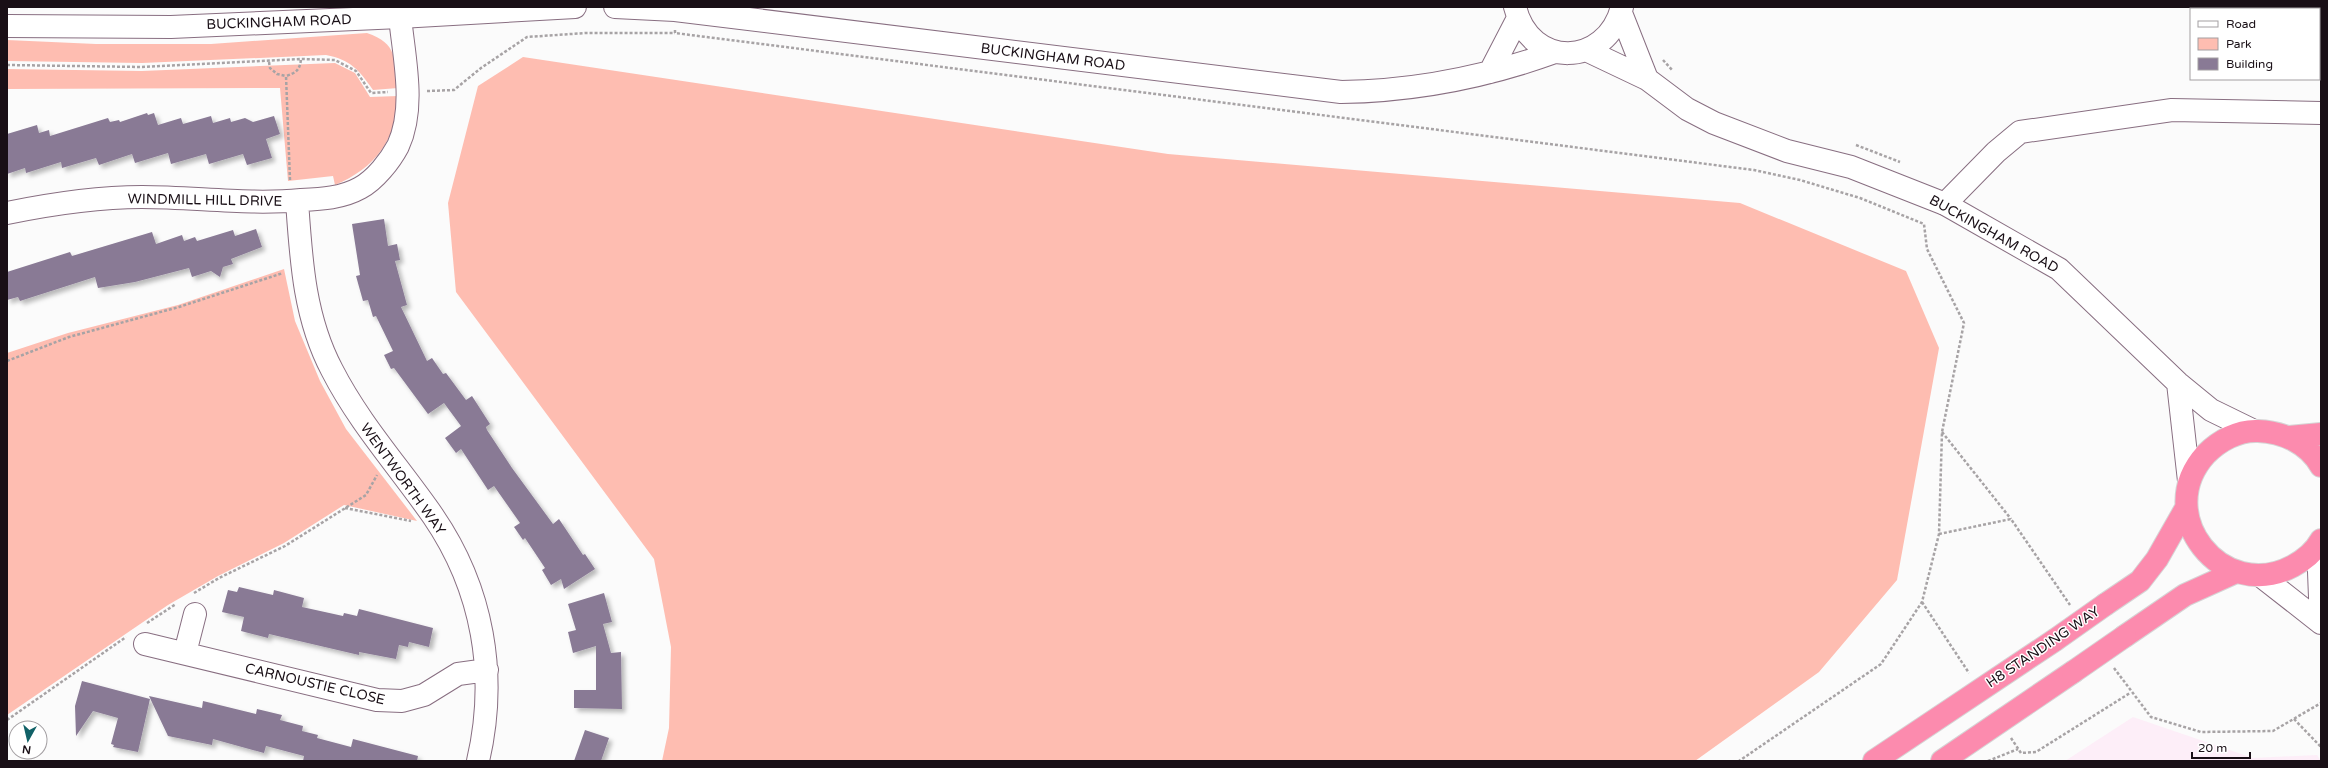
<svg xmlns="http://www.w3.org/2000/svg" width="2328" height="768" font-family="'Varela Round',sans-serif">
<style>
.built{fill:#fdeef8}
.green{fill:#febdb1}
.building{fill:#897a95;filter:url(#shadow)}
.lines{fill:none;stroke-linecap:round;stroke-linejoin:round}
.minor-casing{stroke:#886e81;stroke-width:24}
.tertiary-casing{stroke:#886e81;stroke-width:24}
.secondary-casing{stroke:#886e81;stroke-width:24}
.trunk-casing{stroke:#d6d4d5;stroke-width:24}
.path{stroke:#a7a3a5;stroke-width:2.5;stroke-dasharray:3 2;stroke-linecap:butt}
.minor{stroke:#fff;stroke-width:22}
.tertiary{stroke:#fff;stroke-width:22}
.secondary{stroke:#fff;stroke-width:22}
.trunk{stroke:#fc8bae;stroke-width:22}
.trunk-bridge-casing{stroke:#d6d4d5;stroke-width:24;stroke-linecap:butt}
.trunk-bridge{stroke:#fc8bae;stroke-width:22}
.labels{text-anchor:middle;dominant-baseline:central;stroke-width:3;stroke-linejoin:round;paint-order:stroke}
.street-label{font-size:14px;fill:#190f16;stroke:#fff}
</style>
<defs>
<filter id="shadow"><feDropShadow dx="3.5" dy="3.5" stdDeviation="2" flood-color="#0004"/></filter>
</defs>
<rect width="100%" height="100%" fill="#fbfbfb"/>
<path class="built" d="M2133,717L2253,758L2317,755L2321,761H2065Z"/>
<path class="green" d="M367,33C398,44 394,58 398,88L373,90C359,70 351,60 326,55L142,63L7,61V40L96,44H211Z
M523,57L1168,154L1740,203L1906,271L1939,348L1897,580L1819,672L1695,761H662L669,728L671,647L654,559L456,292L448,203L478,86Z
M335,63L355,73L370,97L398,96C396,141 375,168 335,185L333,176L288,181L280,88L7,89V69L142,71Z
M284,269L295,321L320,381L346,429L417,521L344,505L284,543L218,576L168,605L7,715V353L68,333L178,305Z"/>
<path class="building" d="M147,113L148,115L154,113L158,125L181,118L183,124L211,116L213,123L230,118L231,122L245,118L253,122L274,116L280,134L266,139L272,158L247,165L243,154L209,164L206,154L171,164L168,153L135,163L132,154L99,165L96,158L62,168L61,162L26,173L25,168L7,174V134L37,125L39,133L49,130L50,136L108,118L110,122L119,120L120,122Z
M384,219L388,246L397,244L400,260L395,261L407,305L401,307L427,361L432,358L443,374L446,373L466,400L472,396L490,424L486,427L487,430L512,468L553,524L559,519L583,555L585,554L595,569L564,589L561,579L551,585L542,570L545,568L525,538L523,540L514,527L520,523L494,486L488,490L461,449L456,453L445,438L461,426L444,403L428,414L394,368L391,369L384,355L393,351L376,316L373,317L368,300L363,301L356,276L360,275L352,224Z
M256,229L262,247L231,259L233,264L223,267L220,277L211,271L192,277L189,268L135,282L98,288L95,277L20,301L18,297L7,300V272L70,252L72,256L152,232L156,244L182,235L184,241L195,237L197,241L233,230L235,236Z
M239,587L273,595L274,590L304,598L302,607L343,616L344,613L357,616L359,609L433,628L429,647L409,642L408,647L399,645L396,659L359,652V655L269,634L268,638L241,631L244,617L222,612L228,590L237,592Z
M604,593L612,622L603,624L611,653L621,652L622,709L574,708V690H596V646L573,653L568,632L576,630L568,604Z
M82,681L150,699L138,752L113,747L114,745L111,744L118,718L93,711L76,736L75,706Z
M149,696L202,708L203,701L256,714L257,709L282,715L280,720L303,726L302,731L318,735L317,738L351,747L353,739L418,756L417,761H303L304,756L266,746L264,753L213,739L212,745L168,736Z
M585,730L609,738L601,761H574Z"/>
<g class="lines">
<defs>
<path id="minor" d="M297,201C301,259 304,317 332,370C359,423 399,467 433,516C483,589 498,675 478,761
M1945,204L1996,152L2020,132L2172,110L2321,113
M7,213C51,204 97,197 142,197C195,197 248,205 301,200C322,199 342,198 360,188C375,180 390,161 398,146C416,107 404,58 400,17
M145,644L377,700L402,701L424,695L458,674L487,670
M185,653L195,614"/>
<path id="tertiary" d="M2318,546L2321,623
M2261,576L2321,623"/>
<path id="secondary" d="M615,7L675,10L1341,92C1415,91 1486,77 1555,52
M1515,7C1530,69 1606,68 1622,7
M1621,13L1647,79
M7,26L171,27L400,17L575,7
M1586,50L1647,79L1687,109L1714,123L1787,151L1851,167L1945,204L2059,269L2178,383L2211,410L2254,431
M1490,72L1518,18
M2178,383L2189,481"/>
<path id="trunk" d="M2289,437L2321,434
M2321,466C2308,443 2283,432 2258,431C2238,430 2219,441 2206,454C2151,514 2222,604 2293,566C2304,560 2315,551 2321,540
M2106,604L2140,581L2157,559L2186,508
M2125,636L2185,595L2236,572
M1874,761L2055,640
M1942,761L2073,672"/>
</defs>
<use href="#minor" class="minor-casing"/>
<use href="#tertiary" class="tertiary-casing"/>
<use href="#secondary" class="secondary-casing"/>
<use href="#trunk" class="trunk-casing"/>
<path class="path" d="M675,30V33L1754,170L1800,180L1860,198L1924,224L1927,249L1964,323L1942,432L1939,534L1922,602L1881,664L1739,761
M1663,60L1673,71
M269,62L270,68L277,74L286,76
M7,65L142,67L301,59L335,60L356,71L371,93L388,92
M427,91L454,90L481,68L527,37L586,33H675
M1856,145L1900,162
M290,180L286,76C296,73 300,70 301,59
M7,361L69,337L179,307L283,273
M1942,432L2011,519
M345,508L411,521
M1939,534L2011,519L2070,605
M194,593L219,578L285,546L366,495L377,475
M1922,602L1969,673
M147,623L176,604
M2114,668L2151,717L2201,732L2273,731L2321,703
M2294,719L2321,747
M7,720L126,637
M2011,738L2021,753L2036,752L2130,693
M1988,761L2018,749"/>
<use href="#minor" class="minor"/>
<use href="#tertiary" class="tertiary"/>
<use href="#secondary" class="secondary"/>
<use href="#trunk" class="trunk"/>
<defs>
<path id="trunk-bridge" d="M2055,640L2106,604
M2073,672L2125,636"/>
</defs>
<use href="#trunk-bridge" class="trunk-bridge-casing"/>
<use href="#trunk-bridge" class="trunk-bridge"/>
</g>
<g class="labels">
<g class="street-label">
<text transform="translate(279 22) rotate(-2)">BUCKINGHAM ROAD</text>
<text transform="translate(1053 57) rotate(7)">BUCKINGHAM ROAD</text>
<text transform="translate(205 200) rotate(1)">WINDMILL HILL DRIVE</text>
<text transform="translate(1994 234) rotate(29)">BUCKINGHAM ROAD</text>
<text transform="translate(403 479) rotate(54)">WENTWORTH WAY</text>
<text transform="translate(2043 647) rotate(-34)">H8 STANDING WAY</text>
<text transform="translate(315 684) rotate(13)">CARNOUSTIE CLOSE</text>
</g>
</g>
<rect width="2328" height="768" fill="none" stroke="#190f16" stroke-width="16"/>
<rect x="2190" y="8" width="130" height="72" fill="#ffffff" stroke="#a39fa2"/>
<rect x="2198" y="21" width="20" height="6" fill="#ffffff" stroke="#a39fa2"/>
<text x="2226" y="28" font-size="12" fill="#190f16">Road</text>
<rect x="2198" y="38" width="20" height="12" fill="#febdb1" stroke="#a39fa2"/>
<text x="2226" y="48" font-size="12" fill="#190f16">Park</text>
<rect x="2198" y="58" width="20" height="12" fill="#897a95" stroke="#a39fa2"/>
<text x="2226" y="68" font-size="12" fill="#190f16">Building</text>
<g transform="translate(28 740) rotate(188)"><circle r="19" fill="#ffffff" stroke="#a39fa2"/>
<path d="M0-3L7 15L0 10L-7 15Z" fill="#116167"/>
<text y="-6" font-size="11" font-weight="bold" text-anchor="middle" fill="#190f16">N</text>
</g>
<path d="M2192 752v6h58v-6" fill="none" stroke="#190f16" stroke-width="2"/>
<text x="2198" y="752" font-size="12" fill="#190f16" stroke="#ffffff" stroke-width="3" paint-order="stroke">20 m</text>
</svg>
